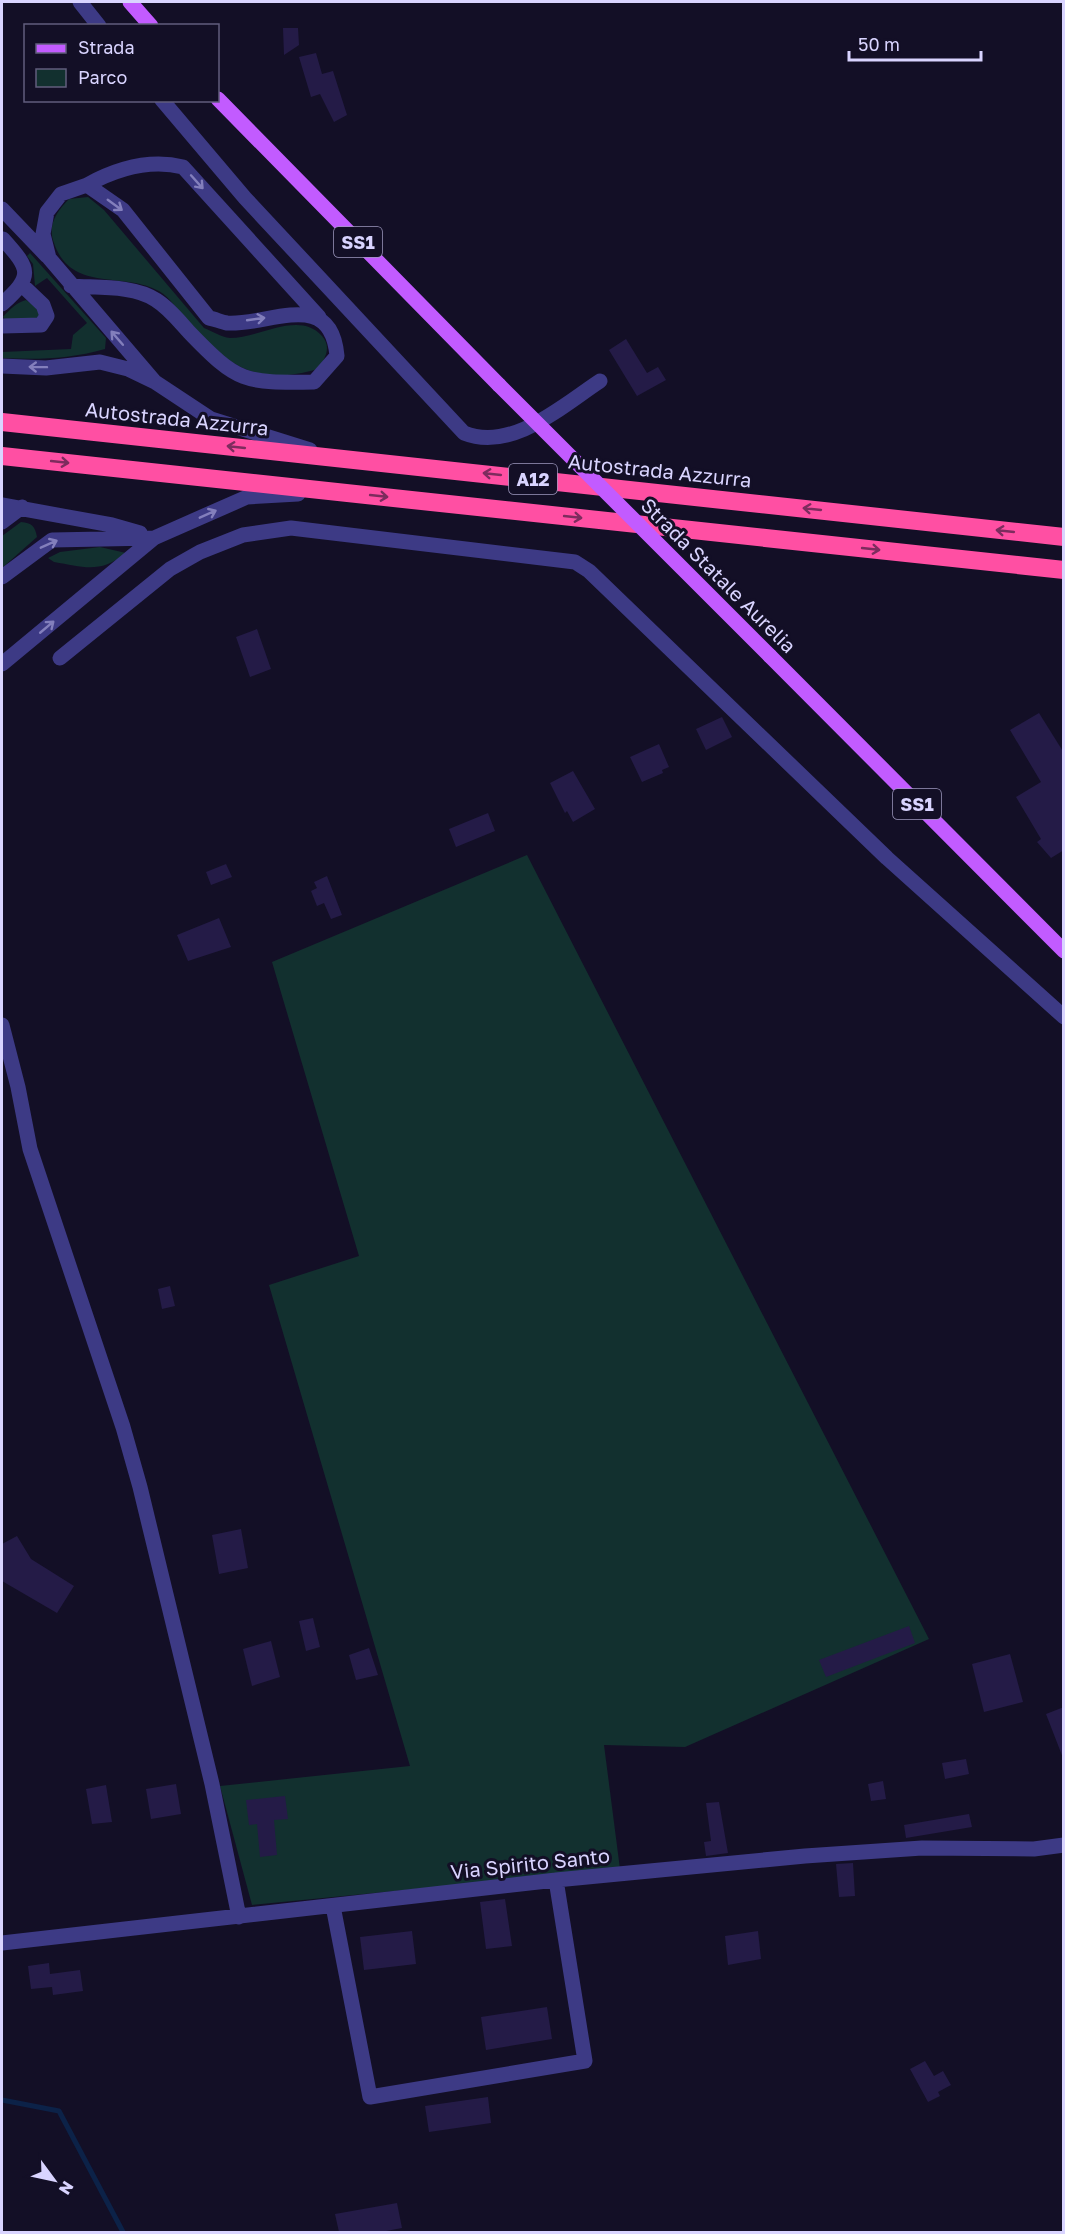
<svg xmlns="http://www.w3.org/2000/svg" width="1065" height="2234" font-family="'Golos Text',sans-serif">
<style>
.green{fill:#12302f}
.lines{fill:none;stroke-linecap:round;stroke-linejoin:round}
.stream{stroke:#0c2248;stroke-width:5}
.building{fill:#241b47}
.minor{stroke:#3d3a85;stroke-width:15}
.major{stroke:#c25bff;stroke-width:15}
.highway{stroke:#ff4fa3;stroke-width:18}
.major-bridge{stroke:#c25bff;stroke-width:15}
.oneway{stroke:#837fbc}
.oneway2{stroke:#7d2c5e}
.labels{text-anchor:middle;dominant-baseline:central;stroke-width:6;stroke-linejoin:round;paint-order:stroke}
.shield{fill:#130f26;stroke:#9e99be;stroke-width:1.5}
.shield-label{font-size:18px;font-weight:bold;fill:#d9d4ff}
.street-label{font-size:20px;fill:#d9d4ff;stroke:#130f26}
</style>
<rect width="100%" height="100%" fill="#130f26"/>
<path class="green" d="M88,197L104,210L204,328C212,331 221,337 230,338C260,338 299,310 322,336C332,347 325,359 318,369C256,387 228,366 187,321C179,312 170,297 159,291C122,271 71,293 54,243C47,225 57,211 69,199Z
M30,253L106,338L105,349C70,359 37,360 2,358V352L71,349L73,335L87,323L47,278L35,286L33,264L27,256Z
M26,300L35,306L41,317L39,321H7L3,317C10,309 16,303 26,300Z
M21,522C32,523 35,526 37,537L2,568V536Z
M100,547L126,553C100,574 84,567 54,562L48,558L60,552Z
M527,855L929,1639L685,1747L604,1745L620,1869L252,1905L220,1786L410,1766L269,1285L359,1256L272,962Z"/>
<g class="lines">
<path class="stream" d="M2,2100L59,2111L123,2232"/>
</g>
<path class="building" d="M283,28H298L299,45L284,55Z
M316,53L322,74L333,71L347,115L334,122L320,94L311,97L299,57Z
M626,339L647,373L658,367L666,380L637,396L609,350Z
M257,629L271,669L250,677L236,637Z
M1039,713L1064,753V850L1051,858L1037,842L1041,839L1016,797L1041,782L1010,730Z
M722,717L732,737L706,750L696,729Z
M659,744L669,767L662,770L663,773L642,782L630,757Z
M573,771L595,809L573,822L567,811L565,813L550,783Z
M488,813L495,831L456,847L449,829Z
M226,864L232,877L211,885L206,872Z
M327,876L342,915L331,919L324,903L317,906L311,891L317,888L314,882Z
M219,918L231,947L188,961L177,935Z
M170,1286L175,1306L162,1309L158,1289Z
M241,1529L248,1568L219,1574L212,1535Z
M17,1536L31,1559L74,1586L57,1613L2,1581V1544Z
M313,1618L320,1647L306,1651L299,1621Z
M909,1626L915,1643L826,1677L819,1660Z
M271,1641L280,1677L252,1686L243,1649Z
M369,1648L378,1675L356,1680L349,1655Z
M1010,1654L1023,1702L984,1712L972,1664Z
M1064,1707V1757L1063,1758L1046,1714Z
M966,1759L969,1774L945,1779L942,1763Z
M883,1781L886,1799L871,1801L868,1784Z
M176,1784L181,1814L151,1819L146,1789Z
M106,1785L112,1822L92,1824L86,1789Z
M285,1796L288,1819L274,1820L277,1855L260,1857L257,1824L249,1825L246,1800Z
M719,1802L728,1853L706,1856L704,1842L711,1841L706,1803Z
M969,1814L972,1827L906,1838L904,1825Z
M853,1863L855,1896L839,1897L836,1864Z
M505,1899L512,1946L486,1949L480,1902Z
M412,1931L416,1964L364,1970L360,1937Z
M758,1931L761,1959L728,1965L725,1936Z
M49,1963L50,1974L80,1970L83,1991L53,1995L52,1987L31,1989L28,1966Z
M547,2007L552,2039L486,2050L481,2017Z
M925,2061L934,2076L943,2071L951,2085L938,2092L940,2096L928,2102L910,2069Z
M488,2097L491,2123L429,2132L425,2106Z
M397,2203L402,2228L381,2232H339L335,2214Z"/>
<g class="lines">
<path class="minor" d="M80,2L99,26
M162,100L245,198L464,433C512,452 562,406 600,381
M87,185C116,169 150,159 183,167L319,317
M2,209L47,256
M71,286C96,288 134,285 156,300C169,308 179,321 189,332C238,383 244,383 314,382L337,356C331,287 269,326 227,323C221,322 215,319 209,318L123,210L87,185L61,194L47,212L43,234L49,258L155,382
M2,304C33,276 31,270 3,239
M2,326L41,325L47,316L43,305L22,285
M2,366L46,368L100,362L128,369L155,382L211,419L310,450
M2,505L112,525L140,533
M2,522L22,507
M2,577L52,540L154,538
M60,658L170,569L200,552L243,535L291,528L575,562L589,571L887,858L1064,1017
M2,664L154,538L247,497L298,494
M2,1025L18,1087L30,1149L123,1427L140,1487L212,1784L239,1917
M333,1906L370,2097L585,2061L556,1880
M2,1943L556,1880L805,1856L922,1848L1034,1849L1064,1845"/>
<path class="major" d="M130,2L151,26
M218,99L499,385
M770,656L1064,951"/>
<path class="highway" d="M2,422L1064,537
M2,456L1064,570"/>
<path class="major-bridge" d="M499,385L770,656"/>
</g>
<defs><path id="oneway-shaft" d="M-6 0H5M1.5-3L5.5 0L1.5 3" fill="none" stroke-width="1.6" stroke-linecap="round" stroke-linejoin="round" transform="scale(1.5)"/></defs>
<g class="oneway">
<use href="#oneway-shaft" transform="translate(197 182) rotate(48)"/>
<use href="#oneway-shaft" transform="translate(115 205) rotate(36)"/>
<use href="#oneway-shaft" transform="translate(256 319) rotate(-8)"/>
<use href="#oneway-shaft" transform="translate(117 338) rotate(-131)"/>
<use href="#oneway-shaft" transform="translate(38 367) rotate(-179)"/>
<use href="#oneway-shaft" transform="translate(208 514) rotate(-24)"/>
<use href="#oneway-shaft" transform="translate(49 544) rotate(-24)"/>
<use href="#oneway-shaft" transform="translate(47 627) rotate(-40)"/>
</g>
<g class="oneway2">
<use href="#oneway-shaft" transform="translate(236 447) rotate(-174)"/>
<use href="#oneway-shaft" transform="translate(60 462) rotate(6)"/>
<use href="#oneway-shaft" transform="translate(492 474) rotate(-174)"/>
<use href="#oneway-shaft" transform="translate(379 496) rotate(6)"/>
<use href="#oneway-shaft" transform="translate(812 509) rotate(-174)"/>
<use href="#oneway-shaft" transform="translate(573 517) rotate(6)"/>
<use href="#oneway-shaft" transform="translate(1005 531) rotate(-174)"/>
<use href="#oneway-shaft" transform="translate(871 549) rotate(6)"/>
</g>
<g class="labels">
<g class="shield">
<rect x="334" y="227" width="48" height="30" rx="4.5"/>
<rect x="509" y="464" width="48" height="30" rx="4.5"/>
<rect x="893" y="789" width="48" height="30" rx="4.5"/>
</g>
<g class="shield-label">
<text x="358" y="242">SS1</text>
<text x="533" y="479">A12</text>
<text x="917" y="804">SS1</text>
</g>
<g class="street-label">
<text transform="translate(177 418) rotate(6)">Autostrada Azzurra</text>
<text transform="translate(660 470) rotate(6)">Autostrada Azzurra</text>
<text transform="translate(719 575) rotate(45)">Strada Statale Aurelia</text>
<text transform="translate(530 1863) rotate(-6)">Via Spirito Santo</text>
</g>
</g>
<rect width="1065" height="2234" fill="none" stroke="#d9d4ff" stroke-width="6"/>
<rect x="24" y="24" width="195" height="78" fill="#130f26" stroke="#625e7d" stroke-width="1.5"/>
<rect x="36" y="44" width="30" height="9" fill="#c25bff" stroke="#625e7d" stroke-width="1.5"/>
<text x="78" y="54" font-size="18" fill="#d9d4ff">Strada</text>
<rect x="36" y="69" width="30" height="18" fill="#12302f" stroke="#625e7d" stroke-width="1.5"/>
<text x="78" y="84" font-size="18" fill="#d9d4ff">Parco</text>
<g transform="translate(54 2180) rotate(123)" stroke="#130f26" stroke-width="4.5" paint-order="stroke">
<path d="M0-4.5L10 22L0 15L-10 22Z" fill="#d9d4ff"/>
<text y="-9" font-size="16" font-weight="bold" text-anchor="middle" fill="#d9d4ff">N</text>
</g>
<path d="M849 51v9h132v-9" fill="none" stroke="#d9d4ff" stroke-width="3"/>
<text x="858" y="51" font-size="18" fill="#d9d4ff" stroke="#130f26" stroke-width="4.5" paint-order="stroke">50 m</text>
</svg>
